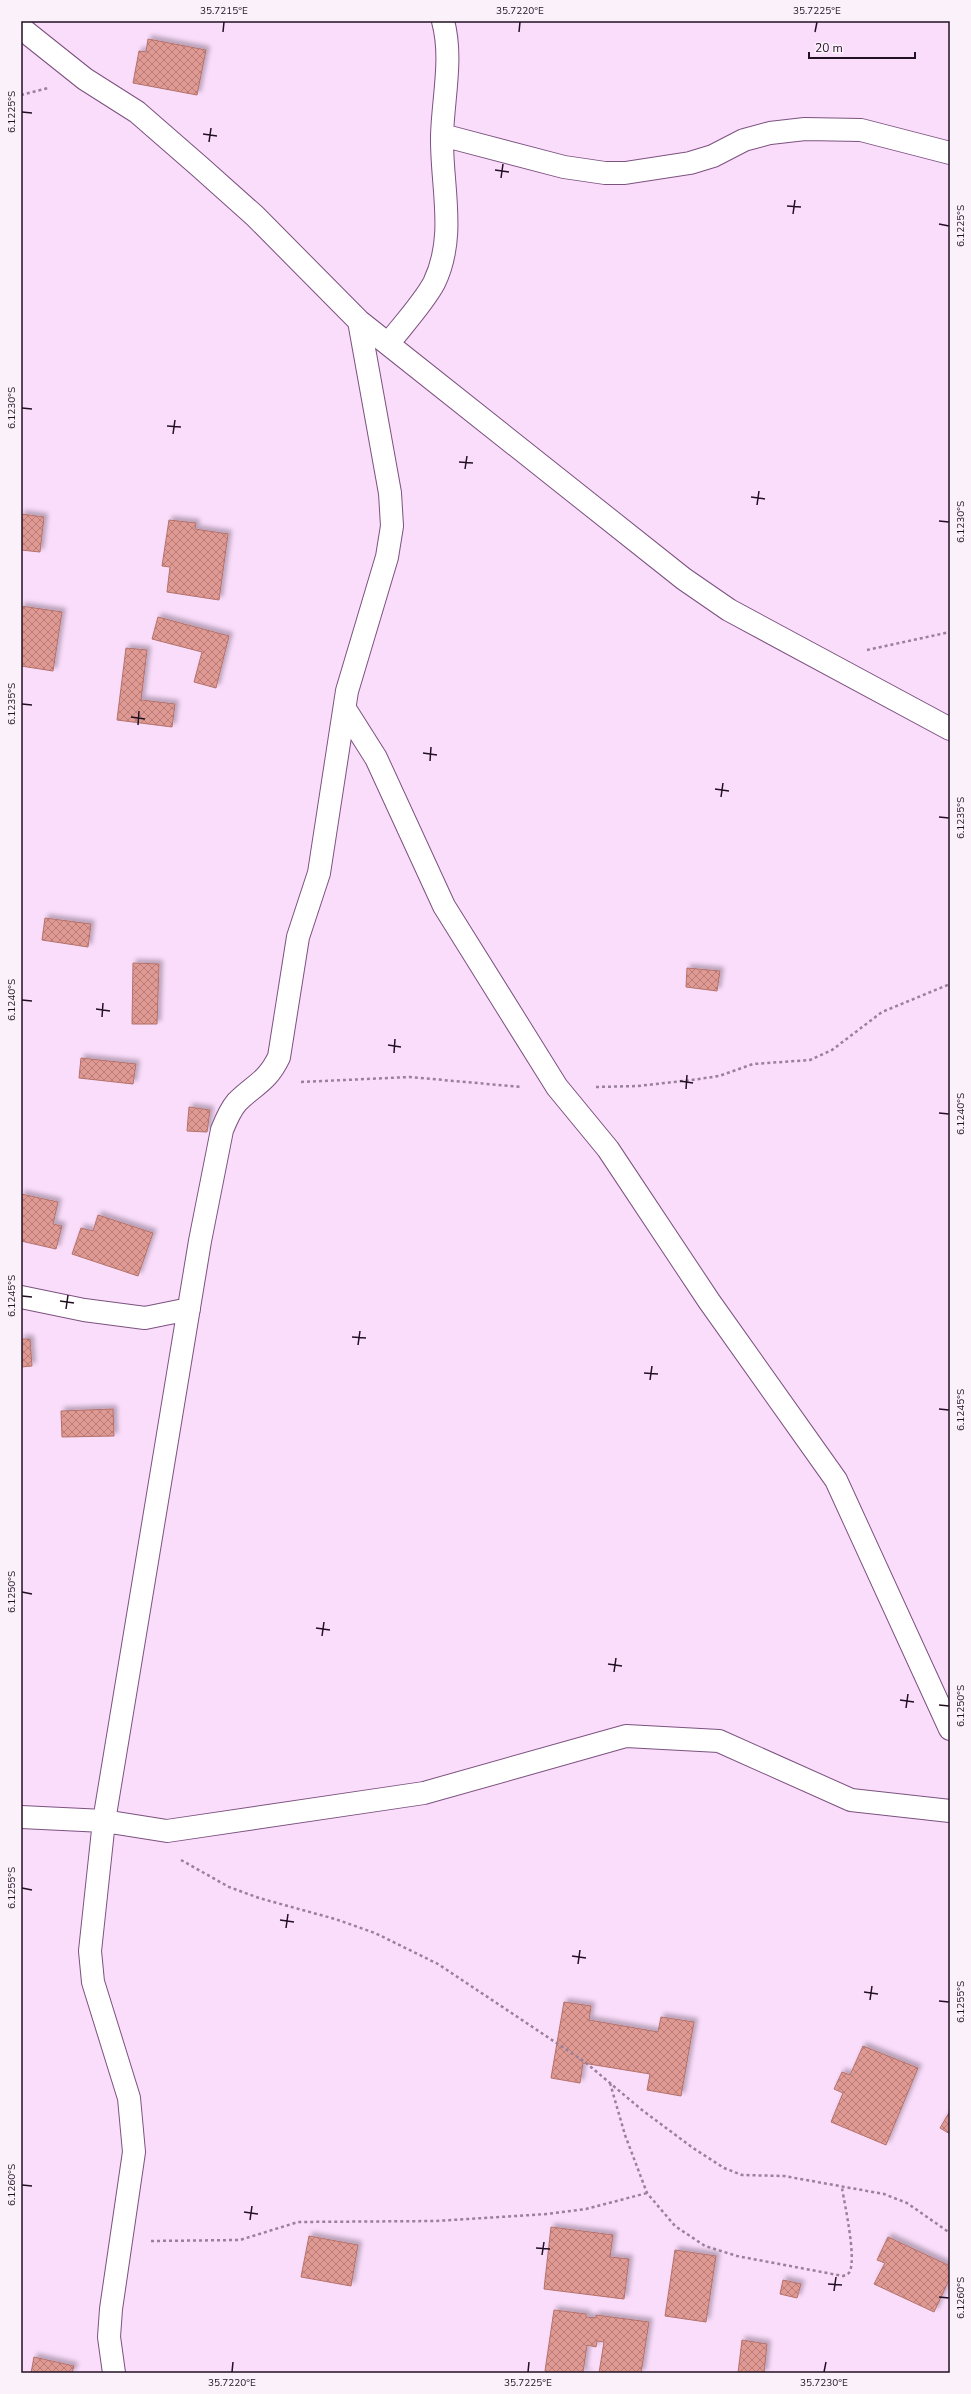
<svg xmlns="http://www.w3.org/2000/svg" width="971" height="2394" font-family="'Nunito Sans',sans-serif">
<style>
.building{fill:url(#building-cross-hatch);stroke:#b4716b;filter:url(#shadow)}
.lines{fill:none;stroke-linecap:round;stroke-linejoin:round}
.minor-casing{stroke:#7c527f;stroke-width:24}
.path{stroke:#99819a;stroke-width:2.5;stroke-dasharray:3 3;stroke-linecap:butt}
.minor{stroke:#fff;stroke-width:22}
.ticks{fill:none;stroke:#221123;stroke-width:1.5}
.neatline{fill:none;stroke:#221123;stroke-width:1.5}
.ticks-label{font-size:10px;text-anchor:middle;fill:#221123}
</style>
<defs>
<pattern id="building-cross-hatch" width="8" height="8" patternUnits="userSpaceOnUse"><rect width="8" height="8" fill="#e09a93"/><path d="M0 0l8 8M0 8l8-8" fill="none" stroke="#b57c78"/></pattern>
<filter id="shadow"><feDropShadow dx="3.5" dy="-3.5" stdDeviation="2" flood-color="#0004"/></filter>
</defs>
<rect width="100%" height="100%" fill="#fadcfb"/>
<path class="building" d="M148,39L206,50L197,95L133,83L139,51L146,52Z
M21,514L44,517L40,552L21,550Z
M169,520L196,523L195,529L228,534L219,600L167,592L170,567L162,566Z
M21,606L62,612L53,671L21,666Z
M158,617L229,636L216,688L194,682L202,652L152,639Z
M126,648L147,650L141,700L175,704L172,727L117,720Z
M45,918L91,924L88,947L42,940Z
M133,963L159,964L157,1024H132Z
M687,968L720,971L717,991L686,987Z
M81,1058L136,1064L133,1084L79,1078Z
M189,1107L210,1110L207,1132L187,1131Z
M21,1194L58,1202L53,1224L62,1226L56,1249L21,1241Z
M98,1215L153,1233L138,1276L72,1254L81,1228L93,1231Z
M21,1339H30L32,1366L21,1367Z
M113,1409L114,1436L62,1437L61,1411Z
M564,2002L591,2006L589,2020L658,2032L661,2017L694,2022L681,2096L647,2090L650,2074L583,2063L580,2083L551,2078Z
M863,2046L918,2068L886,2145L831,2122L843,2093L834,2089L842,2072L850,2075Z
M950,2111V2134L940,2128Z
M551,2227L613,2235L610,2257L629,2259L624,2299L544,2289Z
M309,2236L358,2245L351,2286L301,2277Z
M888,2237L950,2266V2278L934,2312L874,2284L885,2263L877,2260Z
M675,2250L716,2256L706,2322L665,2316Z
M783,2280L801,2284L797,2298L780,2294Z
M554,2310L586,2314V2317L596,2318V2315L649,2322L641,2373H599L604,2342L597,2341L596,2347L587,2345L583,2372L588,2373H551L545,2371Z
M742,2340L767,2344L764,2373H738Z
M34,2357L74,2366L72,2373H31Z"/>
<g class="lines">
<defs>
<path id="minor" d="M21,28L85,79L137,112L199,166L255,216L359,321L684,579L729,610L950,729
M442,135L564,167L605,173H625L690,163L713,156L744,140L770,133L805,129L861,130L950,153
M388,344C402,326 424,302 434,283C457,236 441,185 442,136C443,98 453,58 443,21
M345,709L376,758L444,906L557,1087L608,1149L709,1301L836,1480L950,1729
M21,1297L84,1310L145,1318L189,1309
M21,1817L104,1821L167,1831L424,1793L626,1736L719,1741L851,1800L950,1811
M114,2373L109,2337L111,2309L134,2152L129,2098L93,1982L90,1951L104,1821L200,1241L222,1130C226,1120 230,1110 237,1102C255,1084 267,1082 279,1057L298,937L319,873L347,691L387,557L392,526L390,493L359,321"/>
</defs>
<use href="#minor" class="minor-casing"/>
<path class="path" d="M21,95L48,88
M867,650L950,632
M301,1082L410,1077L521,1087
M596,1087L638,1086L692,1080L719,1076L753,1064L810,1060L832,1050L882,1012L950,984
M181,1860L229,1887L259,1898L335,1919L375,1933L438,1964L585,2062L642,2110L693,2148L724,2168L742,2175L784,2176L884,2194L907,2203L950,2233
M610,2083L625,2135L647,2193L675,2226L705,2246L737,2256L843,2276C846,2275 849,2274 850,2271C856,2256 845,2206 842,2188
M151,2241L240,2240L298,2222L436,2221L547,2214L586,2209L647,2193"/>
<use href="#minor" class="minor"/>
</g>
<path class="ticks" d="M223,32L224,22M519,32L520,22M815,32L817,22M22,112L32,113M203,134L217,136M209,142L211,128M495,170L509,172M501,178L503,164M787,206L801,207M793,214L795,200M939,224L949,226M22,408L32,409M167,426L181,427M173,434L175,420M459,462L473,463M465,469L467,456M751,497L765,499M757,505L759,491M939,521L949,522M22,704L32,705M131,717L145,719M138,725L139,711M423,753L437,755M430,761L431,747M715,789L729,791M721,797L723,783M939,817L949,818M22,1000L32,1001M96,1009L110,1011M102,1017L103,1003M388,1045L401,1047M394,1053L395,1039M680,1081L693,1083M686,1089L687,1075M939,1113L949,1114M22,1296L32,1297M60,1301L74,1303M66,1309L68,1295M352,1337L366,1338M358,1345L360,1331M644,1373L658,1374M650,1380L652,1366M939,1409L949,1410M22,1592L32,1594M316,1628L330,1630M322,1636L324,1622M608,1664L622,1666M614,1672L616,1658M900,1700L914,1702M939,1705L949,1706M906,1708L908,1694M22,1888L32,1890M280,1920L294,1922M286,1928L288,1914M572,1956L586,1958M578,1964L580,1950M864,1992L878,1994M870,2000L872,1986M939,2001L949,2002M22,2185L32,2186M244,2212L258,2214M250,2220L252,2206M536,2248L550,2249M542,2255L544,2242M828,2284L842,2285M834,2291L836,2277M939,2297L949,2298M232,2372L233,2362M528,2372L529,2362M824,2372L826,2362"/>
<rect width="971" height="2394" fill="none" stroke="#fbf1fb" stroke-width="44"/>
<path d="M809 52v6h106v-6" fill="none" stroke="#221123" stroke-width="2"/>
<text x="815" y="52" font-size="12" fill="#221123" stroke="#fbf1fb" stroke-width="3" paint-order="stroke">20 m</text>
<rect x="22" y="22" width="927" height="2350" class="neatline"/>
<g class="ticks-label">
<text x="224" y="14">35.7215°E</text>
<text x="520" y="14">35.7220°E</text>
<text x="817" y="14">35.7225°E</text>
<text transform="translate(11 112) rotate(-90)" y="4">6.1225°S</text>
<text transform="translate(960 226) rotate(-90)" y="4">6.1225°S</text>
<text transform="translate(11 408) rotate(-90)" y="4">6.1230°S</text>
<text transform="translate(960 522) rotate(-90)" y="4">6.1230°S</text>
<text transform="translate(11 704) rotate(-90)" y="4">6.1235°S</text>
<text transform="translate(960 818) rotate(-90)" y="4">6.1235°S</text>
<text transform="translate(11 1000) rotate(-90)" y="4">6.1240°S</text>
<text transform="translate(960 1114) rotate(-90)" y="4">6.1240°S</text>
<text transform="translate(11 1296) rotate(-90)" y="4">6.1245°S</text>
<text transform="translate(960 1410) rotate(-90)" y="4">6.1245°S</text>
<text transform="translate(11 1592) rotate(-90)" y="4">6.1250°S</text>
<text transform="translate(960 1706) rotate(-90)" y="4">6.1250°S</text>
<text transform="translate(11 1888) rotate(-90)" y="4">6.1255°S</text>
<text transform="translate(960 2002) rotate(-90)" y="4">6.1255°S</text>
<text transform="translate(11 2185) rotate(-90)" y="4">6.1260°S</text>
<text transform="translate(960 2298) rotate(-90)" y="4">6.1260°S</text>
<text x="232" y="2386">35.7220°E</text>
<text x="528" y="2386">35.7225°E</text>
<text x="824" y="2386">35.7230°E</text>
</g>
</svg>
